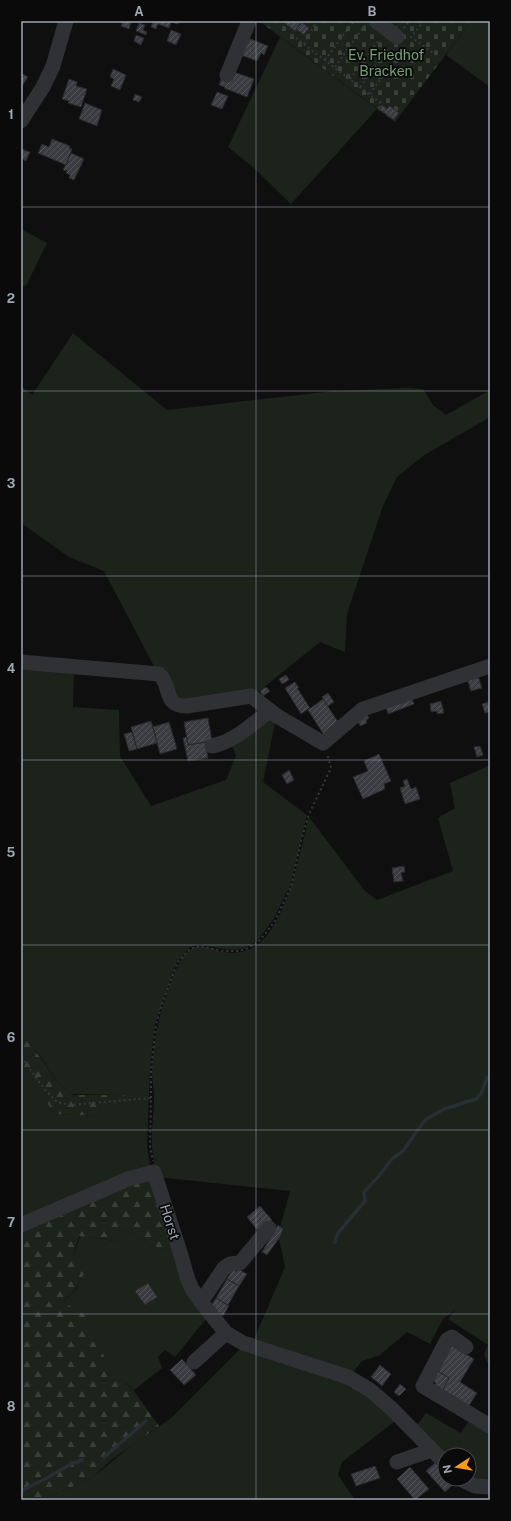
<svg xmlns="http://www.w3.org/2000/svg" width="511" height="1521" font-family="'Public Sans',sans-serif">
<style>
.green{fill:#1b231b}
.forest{fill:url(#forest-firs)}
.cemetery{fill:url(#cemetery-stones)}
.lines{fill:none;stroke-linecap:round;stroke-linejoin:round}
.stream{stroke:#252f34;stroke-width:3.5}
.building{fill:url(#building-hatch);stroke:#28292c}
.path{stroke:#35383d;stroke-width:2;stroke-dasharray:2 3;stroke-linecap:butt}
.minor{stroke:#2f3135;stroke-width:15}
.grid{fill:none;stroke:#9ea6b3;stroke-width:1;stroke-opacity:0.55}
.labels{text-anchor:middle;dominant-baseline:central;stroke-width:3.5;stroke-linejoin:round;paint-order:stroke}
.park-label{font-size:14px;fill:#75a073;stroke:#0a0a0b}
.street-label{font-size:14px;fill:#9ea6b3;stroke:#0a0a0b}
.neatline{fill:none;stroke:#9ea6b3;stroke-width:1.5}
.grid-label{font-size:13px;text-anchor:middle;font-weight:bold;fill:#9ea6b3}
</style>
<defs>
<pattern id="forest-firs" width="22" height="20" patternUnits="userSpaceOnUse"><rect width="22" height="20" fill="#1b231b"/><path d="M5 1l3.5 6h-7zM16 11l3.5 6h-7z" fill="#39403a"/></pattern>
<pattern id="cemetery-stones" width="16" height="16" patternUnits="userSpaceOnUse"><rect width="16" height="16" fill="#1b231b"/><path d="M2 7V4a2 2 0 0 1 4 0v3zM10 15v-3a2 2 0 0 1 4 0v3z" fill="#39403a"/></pattern>
<pattern id="building-hatch" width="6" height="6" patternUnits="userSpaceOnUse"><rect width="6" height="6" fill="#3b3c41"/><path d="M-1 1l2-2M0 6l6-6M5 7l2-2" fill="none" stroke="#54555a"/></pattern>
</defs>
<rect width="100%" height="100%" fill="#0f0f10"/>
<path class="green" d="M471,21H490V87L446,55Z
M280,37L377,109L291,204L255,169L228,147Z
M21,229L47,243L26,286L21,285Z
M73,333L167,410L334,391L406,388L423,389L433,405L446,415L490,390V417L423,456L397,477L383,506L347,614L345,652L320,642L258,692L190,704L179,703L156,670L104,571L69,557L21,523V386L32,395Z
M21,665L74,670L73,707L119,710L120,756L151,806L226,780L236,756L231,742L269,714L276,718L263,782L307,815L290,886L273,920L257,941L245,948L236,950L222,949L198,944L189,948L177,962L155,1023L150,1071L147,1147L151,1170L21,1223V1070L33,1078L54,1114L97,1116L124,1095L72,1094L59,1084L38,1053L21,1034Z
M488,766L490,767V1368L484,1354L488,1345L448,1319L455,1310L443,1319L430,1344L407,1332L380,1355L362,1361L350,1376L252,1344L285,1267L278,1235L290,1191L156,1177C155,1167 153,1157 152,1147C151,1131 154,1114 154,1098C154,1089 152,1080 152,1071C153,1038 161,1007 173,977C177,968 182,954 191,949C201,943 213,950 223,952C230,953 237,953 244,951C286,941 299,852 309,817L365,891L377,900L453,871L438,818L455,808L450,783Z
M124,1229L160,1250L171,1246L207,1318L175,1357L165,1350L158,1357L162,1368L134,1390L110,1370L85,1316L63,1302L77,1288L86,1269L73,1256L80,1236L115,1241Z
M244,1345L351,1381L398,1419L342,1462L338,1475L355,1500H41L92,1478L132,1445L171,1418Z
M426,1413L461,1433L470,1419L483,1428L490,1436V1482L469,1479V1455H445L415,1428Z"/>
<path class="forest" d="M21,1034L32,1046L59,1084L73,1095H125L98,1116L54,1114L32,1078L21,1070Z
M150,1174L171,1246L160,1250L124,1229L116,1241L79,1236L73,1255L87,1268L77,1287L63,1302L85,1315L110,1369L134,1391L159,1426L111,1460L92,1478L41,1500H21V1227Z"/>
<path class="cemetery" d="M259,21H471L395,122Z"/>
<g class="lines">
<path class="stream" d="M335,1242L338,1233L365,1201L364,1192L378,1177L392,1159L403,1151L425,1120L444,1109L476,1099L481,1094L487,1078L490,1076
M104,1457L146,1421
M21,1491L47,1478L71,1464L82,1460"/>
</g>
<path class="building" d="M123,21L131,22L129,29L121,26Z
M153,21L158,22V21H180L178,24L171,22L169,28L158,24L156,29L151,27Z
M282,21H302L295,31Z
M302,22L309,28L304,35L296,29Z
M139,23L145,25L143,30L147,32L146,35L136,31Z
M171,30L181,34L176,45L167,41Z
M136,35L144,38L141,45L134,41Z
M248,38L268,46L264,55L261,53L257,61L241,55Z
M113,69L126,75L120,90L111,86L114,79L110,77Z
M231,71L254,79L247,97L224,88L225,87L219,85L222,77Z
M21,73L28,77L22,86L21,85Z
M69,79L77,82L76,86L87,89L81,107L68,103L69,101L62,99Z
M217,92L228,96L222,109L211,105Z
M135,94L142,97L139,102L133,100Z
M85,103L102,110L97,126L79,119Z
M382,105L387,109L390,106L399,113L394,120L379,109Z
M52,139L70,146L69,148L72,149L66,165L38,153L42,144L49,147Z
M21,149L30,152L26,161L21,158Z
M71,153L84,159L74,180L69,178L70,175L66,173L67,171L63,170Z
M286,675L289,680L282,684L279,679Z
M478,676L482,688L471,691L467,679Z
M295,682L299,688H297L310,708L301,714L285,688Z
M266,687L270,691L263,696L260,691Z
M328,693L334,702L328,706L322,697Z
M323,699L340,725L324,735L308,710Z
M412,699L414,704L388,714L386,707Z
M441,701L444,713L437,714V711L431,712L430,704Z
M488,702L490,712L485,713L482,704Z
M367,714L369,718L366,720L367,723L360,726L357,719Z
M208,718L212,741L188,745L184,722Z
M151,721L157,743L137,749L131,727Z
M169,722L177,749L160,754L153,727Z
M132,732L137,749L129,751L124,734Z
M187,737L188,745L205,742L208,758L188,761L183,738Z
M480,746L483,755L477,757L474,747Z
M379,754L391,781L384,784L385,789L363,799L353,777L368,771L364,761Z
M289,770L294,780L287,784L282,775Z
M407,779L411,789L416,787L420,799L405,804L400,788L405,786L403,781Z
M404,866L405,872L401,873L403,881L394,882L392,868Z
M260,1206L272,1220L259,1232L247,1217Z
M278,1225L283,1229L280,1237L267,1255L262,1252Z
M233,1269L236,1272L238,1269L247,1274L239,1286L227,1279Z
M227,1279L239,1286L228,1305L216,1298Z
M148,1283L157,1297L145,1305L135,1291Z
M216,1298L229,1306L223,1316L210,1307Z
M451,1345L474,1359L460,1382L477,1393L468,1407L442,1391L449,1378L436,1370Z
M182,1359L196,1375L184,1385L170,1370Z
M380,1365L391,1374L382,1386L371,1377Z
M436,1370L449,1378L442,1391L434,1386L436,1383L430,1379Z
M400,1384L406,1389L399,1396L394,1392Z
M437,1461L445,1469V1479H454L456,1482L445,1492L426,1471Z
M375,1466L380,1478L356,1486L351,1474Z
M410,1467L429,1489L415,1500L397,1479Z"/>
<g class="lines">
<path class="path" d="M424,21L411,37L436,55
M404,28L409,21
M292,35L382,104
M304,44L315,24L313,21
M325,60L354,21
M335,67L365,25
M350,79L379,40
M360,87L389,48
M370,94L397,56
M21,286L24,287
M21,1057L46,1091L57,1102L69,1105L151,1098L150,1146L153,1161
M151,1098V1072L156,1024L163,1001L178,962L190,949L199,946L223,951H238L246,949L258,942L265,934L275,921L291,887L301,841L309,814L331,768L327,753"/>
<path class="minor" d="M376,21L397,37
M227,75L249,21
M21,121L43,87L53,66L66,21
M21,662L159,674C173,687 162,706 187,706L251,696L277,716L323,743L363,709L490,666
M212,746C234,742 252,724 270,711
M21,1225L128,1179L154,1172L180,1252L188,1280L192,1289L201,1302L226,1333L243,1343L348,1377L370,1390L392,1409L445,1463
M201,1302L224,1268L230,1264L240,1263L269,1228
M466,1347L452,1337L447,1340L423,1386L490,1426
M194,1362L226,1333
M397,1462L432,1450
M460,1479L475,1486L490,1487"/>
</g>
<path class="grid" d="M256,21V1500M21,207H490M21,391H490M21,576H490M21,760H490M21,945H490M21,1130H490M21,1314H490"/>
<g class="labels">
<g class="park-label">
<text x="386" y="55">Ev. Friedhof<tspan x="386" dy="16">Bracken</tspan></text>
</g>
<g class="street-label">
<text transform="translate(170 1222) rotate(72)">Horst</text>
</g>
</g>
<rect width="511" height="1521" fill="none" stroke="#0a0a0b" stroke-width="44"/>
<g transform="translate(457 1467) rotate(258)"><circle r="19" fill="#0a0a0b" stroke="#45484e"/>
<path d="M0-3L7 15L0 10L-7 15Z" fill="#ff9b18"/>
<text y="-6" font-size="11" font-weight="bold" text-anchor="middle" fill="#9ea6b3">N</text>
</g>
<rect x="22" y="22" width="467" height="1477" class="neatline"/>
<g class="grid-label">
<text x="139" y="16">A</text>
<text x="372" y="16">B</text>
<text x="11" y="119">1</text>
<text x="11" y="303">2</text>
<text x="11" y="488">3</text>
<text x="11" y="673">4</text>
<text x="11" y="857">5</text>
<text x="11" y="1042">6</text>
<text x="11" y="1227">7</text>
<text x="11" y="1411">8</text>
</g>
</svg>
